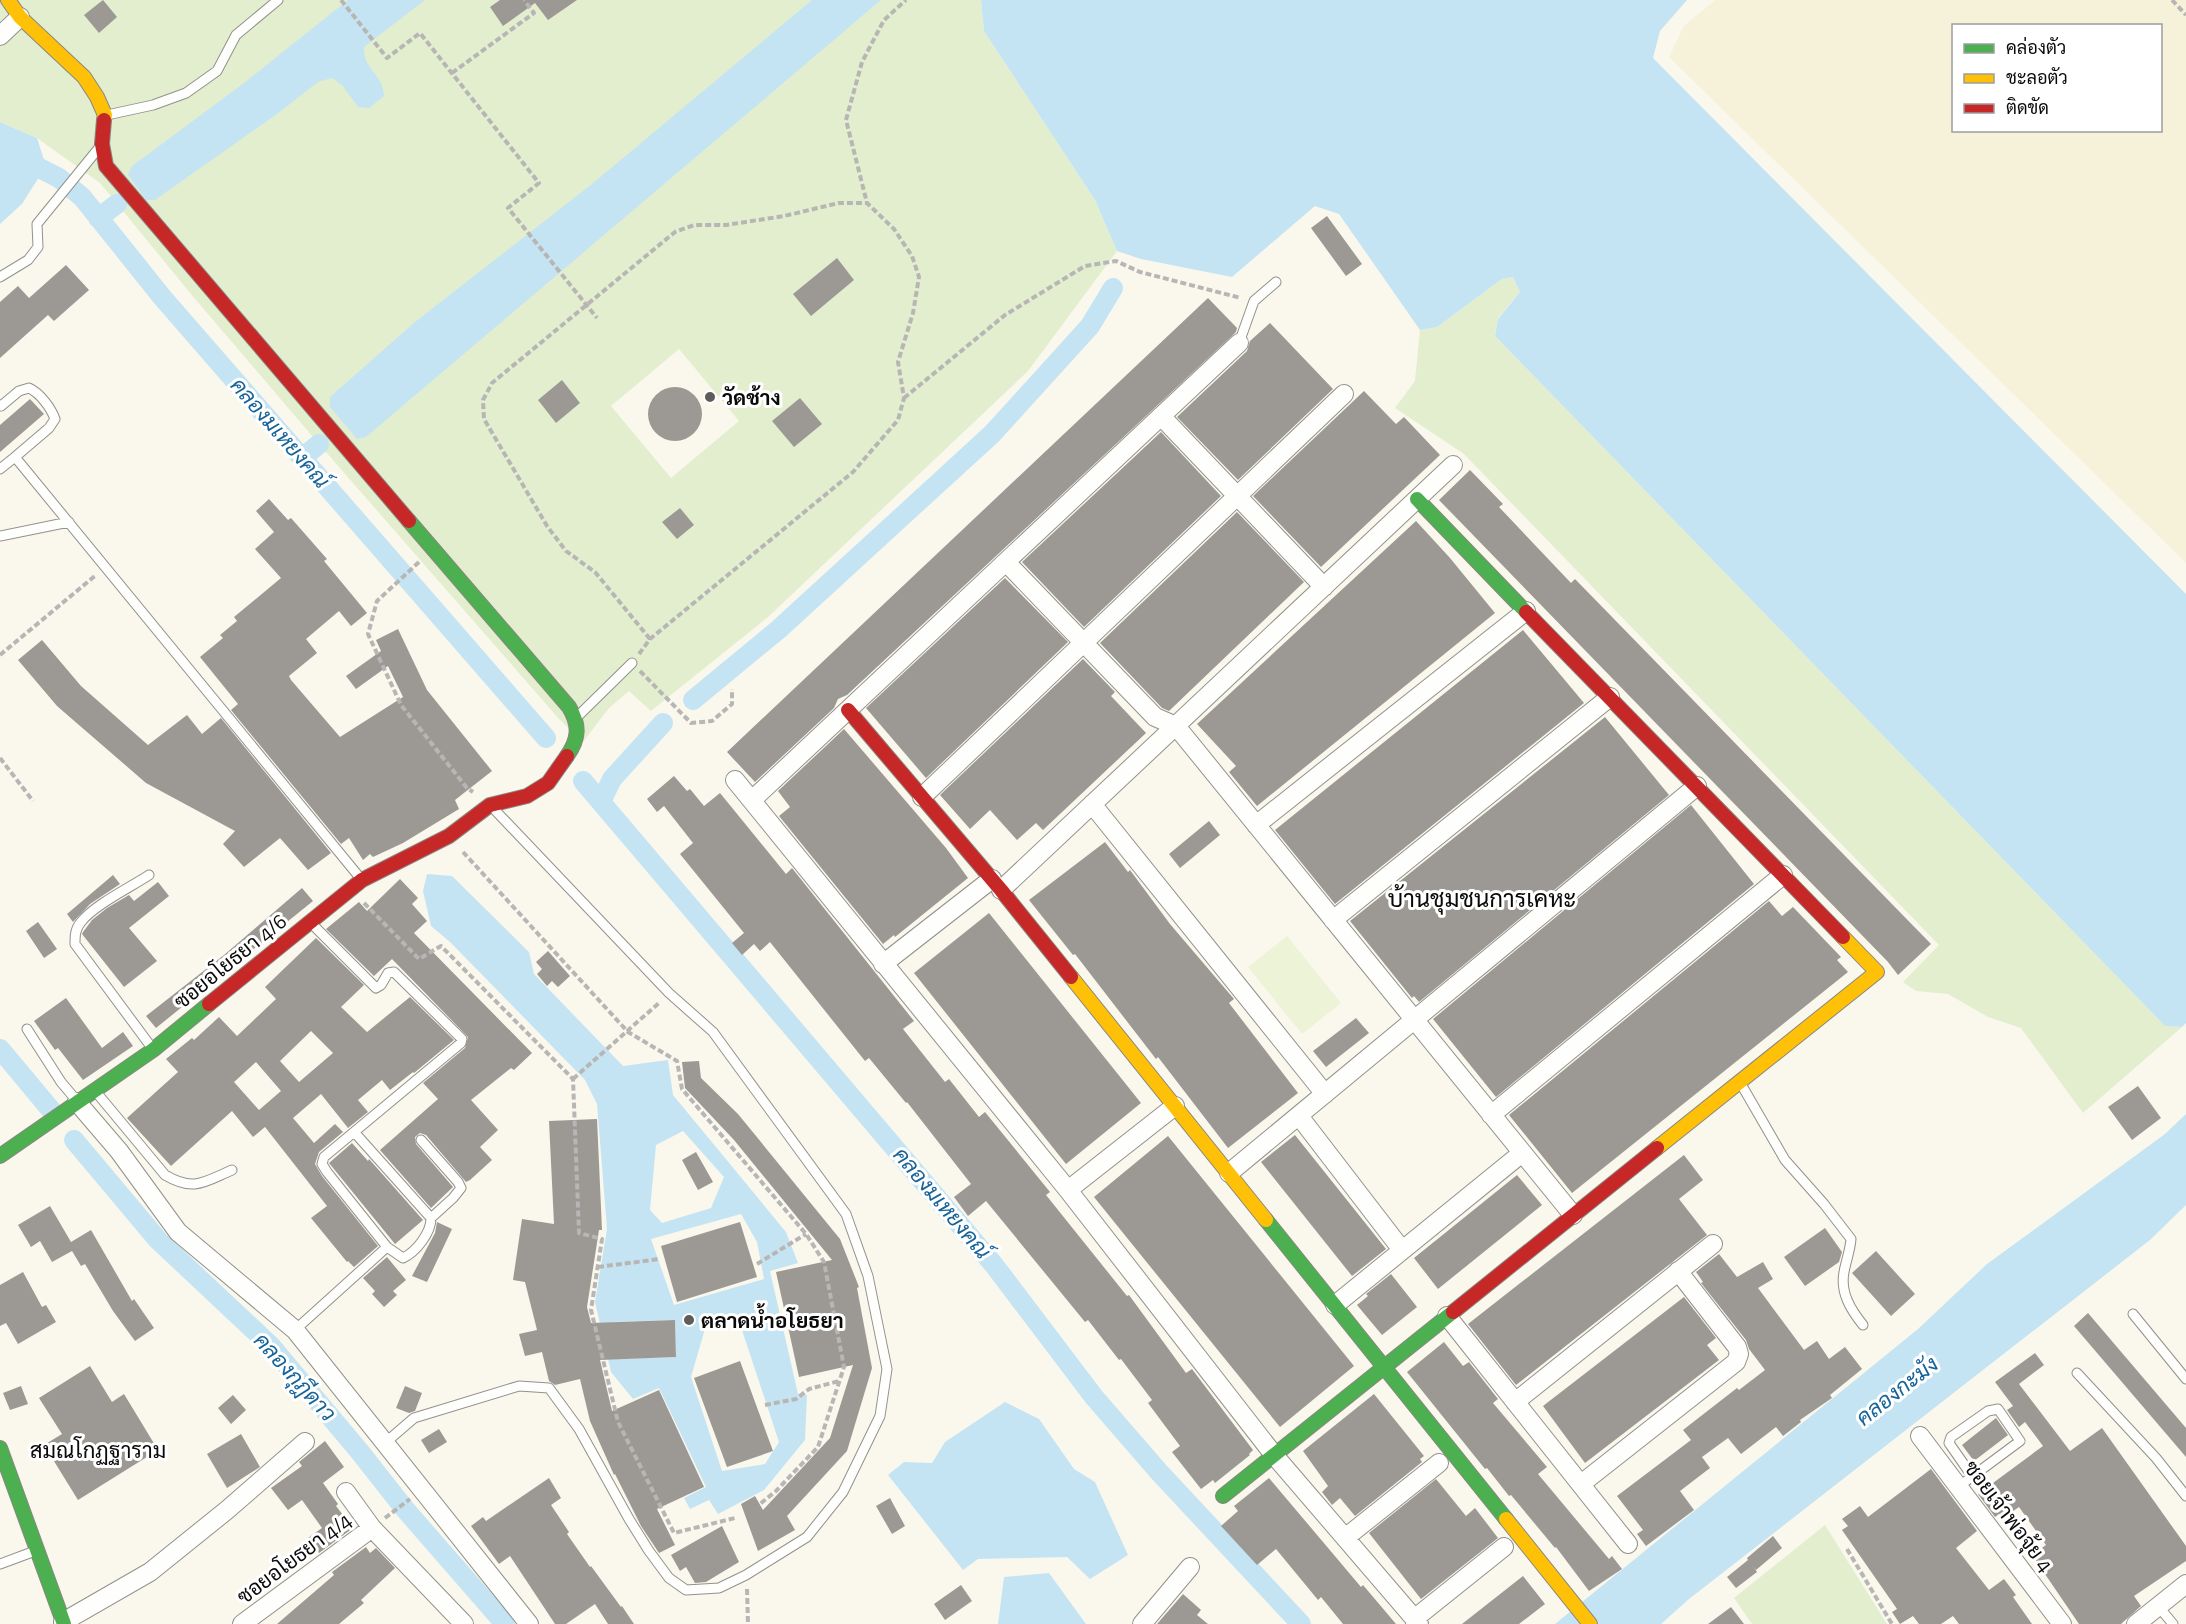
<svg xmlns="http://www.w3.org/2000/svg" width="2186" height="1624" font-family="'Zilla Slab',Sarabun,serif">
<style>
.farmland{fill:#f6f2da;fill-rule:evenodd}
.green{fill:#e3eece;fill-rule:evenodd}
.pitch{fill:#edf3d7}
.water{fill:#c5e4f3;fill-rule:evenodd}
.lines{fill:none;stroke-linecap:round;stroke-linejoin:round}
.canal{stroke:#c5e4f3;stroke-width:20}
.building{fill:#9c9994;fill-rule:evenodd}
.lane-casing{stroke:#92918c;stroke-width:11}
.street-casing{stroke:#92918c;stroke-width:20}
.fast-casing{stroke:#898783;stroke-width:16}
.slow-casing{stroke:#898783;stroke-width:16}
.jam-casing{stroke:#898783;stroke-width:16}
.path{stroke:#b7b6b5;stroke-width:4;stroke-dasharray:6 3;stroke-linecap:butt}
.lane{stroke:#fefefc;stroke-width:9}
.street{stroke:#fefefc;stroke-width:18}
.fast{stroke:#4caf50;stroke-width:14}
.slow{stroke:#ffc107;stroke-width:14}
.jam{stroke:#c62828;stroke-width:14}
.poi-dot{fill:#5e5d59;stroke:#fff;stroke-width:2}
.labels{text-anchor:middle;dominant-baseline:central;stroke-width:6;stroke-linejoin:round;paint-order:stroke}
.poi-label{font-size:21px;font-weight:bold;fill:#0a0a0a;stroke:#fff;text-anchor:start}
.street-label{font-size:21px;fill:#0a0a0a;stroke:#fff}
.water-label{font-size:22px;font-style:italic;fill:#176499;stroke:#fff}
.neighbourhood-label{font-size:22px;fill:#0a0a0a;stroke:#fff}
.quarter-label{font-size:24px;fill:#0a0a0a;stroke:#fff}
</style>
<rect width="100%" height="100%" fill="#faf7ed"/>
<path class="farmland" d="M1715,0H2186V563L1669,57L1684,26ZM1954,26H2160V130H1954Z"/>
<path class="green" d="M0,0H981L984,31L1095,200L1117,251L1028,371L768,617L651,711L629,691L609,708L583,742L559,719L319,444L191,294L100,183L37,138L0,122ZM679,349L739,421L671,478L611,406Z
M1513,277L1520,292L1498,318L1495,336L2165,1026L2182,1027L2083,1113L2021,1028L1988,1017L1948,994L1916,991L1903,982L1939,945L1464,454L1395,408L1415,381L1420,330L1437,327L1502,279Z
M1825,1525L1887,1624H1752L1734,1598Z"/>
<path class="pitch" d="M1287,936L1341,1003L1302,1034L1248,967Z"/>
<path class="water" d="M348,0H425L364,47C363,70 383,73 384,96L369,108L358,107L342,85L332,78L318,82L277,114L155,200H146L128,175L132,166L244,83Z
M812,0H881L366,437L357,439L330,407V397L415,322L592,184Z
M981,0H1687L1660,31L1653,58L2186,594V1023L2182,1027L2165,1026L1495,336L1498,319L1520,292L1513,277L1502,279L1437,327L1420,330L1339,214L1315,206L1232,277L1141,259L1117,251L1095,200L984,31Z
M0,122L37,138L46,166L22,204L0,224Z
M427,874L452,876L529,952L534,974L623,1066L668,1060L673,1095L786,1232L798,1263L770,1271L798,1394L807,1395L805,1440L764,1490L718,1514L709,1500L690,1509L684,1498L706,1487L659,1388L633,1399L611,1372L595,1302L607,1229L597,1104L585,1080L450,942L431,926L423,891ZM683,1131L724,1177L711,1208L662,1223L650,1210L656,1145ZM741,1214L757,1242L764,1279L674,1305L651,1239ZM709,1315L738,1318L779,1442L765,1464L722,1471L691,1377ZM675,1320L676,1357L614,1359L613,1322Z
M2186,1114V1205L2150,1240L1689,1599L1661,1624H1555L1918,1329L1987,1264L2165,1134Z
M1005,1402L1039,1419L1074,1469L1095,1482L1128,1555L1090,1579L1067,1557L978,1559L963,1570L888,1475L904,1462L932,1463L945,1442Z
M1049,1573L1086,1624H998L1004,1577Z"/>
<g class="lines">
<path class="canal" d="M0,148L59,178L82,197L162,297L546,738
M98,218L117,204
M302,458L319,444
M693,700L779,629L992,434L1090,326L1113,288
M583,781L994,1265L1094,1397L1159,1472L1301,1624
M601,802L612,779L663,723
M0,1049L51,1110
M74,1140L158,1240L271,1346L360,1452L404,1508L505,1624"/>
</g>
<path class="building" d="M103,0L117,17L99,33L84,15Z
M500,0H577L548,20L535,3L503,26L490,7Z
M1327,216L1362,264L1346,276L1311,228Z
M837,258L854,280L811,316L793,294Z
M66,265L89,290L54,321L48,315L0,358V302L18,286L29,298Z
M1208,298L1237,328L1236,332L847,695L838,699L834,708L755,782L727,752Z
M1270,323L1333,389L1238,480L1177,417L1247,351L1250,341Z
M562,380L580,403L556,423L538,400Z
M648 414a27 27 0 1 1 54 0a27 27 0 1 1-54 0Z
M1364,391L1396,424L1404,417L1440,455L1321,567L1253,496Z
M800,398L822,424L794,447L772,421Z
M30,399L44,414L0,452V425Z
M1161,432L1221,496L1084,627L1022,562Z
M1470,470L1503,504L1499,507L1571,583L1575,579L1931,944L1898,975L1888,962L1439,500Z
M269,499L288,520L291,518L327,559L324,561L367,613L351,626L339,611L306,639L317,653L289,676L291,680L340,737L403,697L388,666L356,689L346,676L381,651L376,640L398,629L427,690L492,771L455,800L459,809L403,843L373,857L370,854L363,860L349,838L341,844L231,710L238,704L200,657L223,638L220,635L237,621L234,617L281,578L255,549L274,532L256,511Z
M680,508L694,525L677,539L662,522Z
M1237,512L1304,582L1169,711L1162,708L1100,643Z
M1416,521L1450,558L1495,613L1257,806L1229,772L1236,766L1197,724Z
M1005,578L1068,642L926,778L866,708Z
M1523,630L1584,703L1335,904L1275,830Z
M42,640L81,686L148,745L187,715L202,734L221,718L331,853L308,870L280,838L244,867L223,844L235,831L146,783L57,706L18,660Z
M1083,659L1115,692L1111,696L1146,733L1043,830L1036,823L1017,840L990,810L970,829L940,795Z
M1605,717L1669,795L1419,1002L1414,996L1412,998L1350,921Z
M844,729L946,848L968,878L895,937L894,935L883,944L779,816L790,807L778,791Z
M674,776L687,791L690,789L704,806L720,793L786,874L792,868L914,1021L903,1029L945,1082L949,1079L979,1117L985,1112L1050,1192L1046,1195L1127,1296L1129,1295L1186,1373L1192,1369L1253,1450L1249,1454L1250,1455L1215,1483L1213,1480L1201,1489L1172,1452L1180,1446L1148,1403L1152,1400L1121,1359L1119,1360L1088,1320L1085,1322L986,1201L968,1216L954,1197L971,1184L907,1102L906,1103L869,1058L865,1061L770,942L760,951L754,944L742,955L732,943L744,933L680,854L693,843L664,806L657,812L647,799Z
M1691,805L1754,884L1496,1097L1433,1019Z
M1209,821L1220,835L1180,868L1169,854Z
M1105,842L1128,872L1130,870L1170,924L1234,999L1229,1003L1298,1093L1228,1148L1158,1057L1156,1059L1075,954L1073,955L1029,900Z
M113,875L120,884L90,904L73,922L67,914Z
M400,879L418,898L412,904L427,921L414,933L532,1053L514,1070L511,1068L471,1100L498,1130L480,1147L492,1160L470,1180L466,1182L426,1135L420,1133L415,1137L416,1144L453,1187L431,1208L380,1150L438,1099L423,1083L465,1048L468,1037L392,959L374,976L326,929L359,902L367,911Z
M158,882L169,896L129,928L157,961L124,987L82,934L83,932L92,920L107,908L129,895L134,901Z
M302,888L313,901L156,1028L146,1016L224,955Z
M1769,901L1782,916L1793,907L1841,957L1837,960L1848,972L1572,1193L1509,1115Z
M989,913L1141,1103L1066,1164L914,973Z
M38,922L57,949L44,958L26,931Z
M316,938L364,985L341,1007L367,1032L410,997L454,1040L414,1073L413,1072L390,1090L382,1080L358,1100L368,1112L348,1128L321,1094L293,1118L314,1143L335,1124L343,1132L319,1152L315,1164L322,1176L378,1246L354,1267L348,1261L347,1262L311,1218L327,1206L265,1127L253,1137L232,1111L171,1166L127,1118L178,1072L166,1059L192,1038L194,1040L219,1017L237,1036L276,999L265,987ZM311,1031L333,1053L299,1082L280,1061ZM256,1062L281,1091L259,1110L234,1082Z
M548,951L570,976L558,987L552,981L547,986L537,974L542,969L536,962Z
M66,998L102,1048L123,1032L133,1046L83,1080L58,1048L55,1050L34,1021Z
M1356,1018L1369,1033L1326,1067L1313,1051Z
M699,1061L701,1078L738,1114L840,1239L859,1287L857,1288L872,1368L847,1451L787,1516L795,1530L758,1551L741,1504L755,1496L763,1510L830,1438L853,1365L799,1377L776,1272L832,1260L734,1140L685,1088L682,1062Z
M2138,1086L2161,1118L2132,1140L2108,1107Z
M597,1119L602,1230H599L587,1307L591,1323L675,1320L676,1357L600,1360L612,1411L659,1390L704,1487L657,1509L675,1545L659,1553L641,1526L615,1474L614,1475L590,1421L580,1379L555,1385L549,1381L542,1352L525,1356L519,1334L537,1330L525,1282L513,1280L522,1219L554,1224L549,1121Z
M1295,1135L1386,1249L1352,1276L1261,1162Z
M1168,1136L1354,1366L1280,1427L1094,1197Z
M352,1143L368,1161L369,1159L423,1220L395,1244L329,1163Z
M696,1152L713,1182L698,1190L682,1160Z
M1684,1155L1703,1180L1679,1199L1707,1235L1516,1385L1468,1324Z
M1517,1175L1542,1205L1438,1289L1414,1258Z
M50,1206L71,1242L91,1230L132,1301L134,1299L154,1328L135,1341L113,1311L85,1264L81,1266L72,1251L52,1262L40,1241L31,1247L18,1225Z
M437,1222L452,1229L427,1282L412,1276L435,1233Z
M740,1222L757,1277L677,1302L661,1246Z
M1825,1228L1842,1252L1839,1262L1805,1286L1784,1257Z
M1876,1251L1915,1294L1891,1316L1852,1273Z
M1719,1254L1737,1277L1763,1262L1773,1279L1758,1288L1804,1350L1817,1341L1829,1359L1845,1347L1862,1369L1830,1395L1832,1398L1800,1420L1801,1422L1783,1436L1776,1427L1741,1454L1728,1438L1702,1457L1710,1468L1680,1491L1694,1510L1646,1546L1637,1534L1643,1530L1617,1496L1691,1440L1683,1430L1737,1388L1739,1390L1765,1370L1749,1349L1746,1340L1701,1283L1703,1282L1696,1272Z
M387,1257L406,1280L393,1291L397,1295L384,1307L372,1294L375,1291L363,1278Z
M23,1272L42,1307L46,1305L56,1322L18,1344L6,1323L0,1326V1285Z
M1391,1274L1417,1307L1382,1335L1357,1305L1368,1296L1366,1294Z
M1684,1297L1716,1338L1707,1345L1719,1360L1585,1463L1543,1406Z
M2088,1313L2186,1428V1457L2074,1326Z
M1444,1342L1463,1366L1469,1362L1498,1399L1493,1403L1547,1467L1538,1474L1609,1559L1612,1556L1622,1569L1589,1591L1556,1547L1555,1548L1511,1495L1509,1496L1487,1468L1485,1469L1407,1372Z
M2035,1353L2044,1365L2019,1384L2070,1451L2102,1428L2186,1546V1561L2134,1596L2141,1606L2121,1624H2079L2032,1555L2046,1545L2019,1507L2003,1518L1999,1514L1995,1517L1978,1494L2043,1446L2025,1422L2019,1427L2007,1410L2013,1406L1995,1382Z
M740,1361L773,1451L727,1467L694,1378Z
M90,1366L112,1402L124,1394L158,1450L78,1500L44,1445L62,1434L39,1398Z
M21,1386L28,1404L10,1410L3,1393Z
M405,1386L422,1393L415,1411L409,1413L396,1408Z
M1374,1394L1424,1456L1420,1459L1422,1462L1355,1516L1340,1498L1332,1505L1322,1492L1328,1486L1303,1451Z
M233,1395L246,1410L231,1424L218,1408Z
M1996,1418L2008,1435L1974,1461L1962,1445Z
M439,1429L447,1442L429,1453L421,1440Z
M241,1434L260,1467L227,1488L207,1454Z
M325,1441L344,1467L323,1483L338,1504L336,1506L353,1528L319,1553L308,1538L322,1528L302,1500L288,1510L271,1488L302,1466L299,1462Z
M1931,1469L1977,1531L1956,1548L1989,1590L2004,1579L2016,1595L2013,1597L2032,1624H1959L1953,1616L1941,1624H1919L1913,1616L1900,1624L1892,1612L1897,1609L1842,1530L1848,1526L1842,1519L1860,1506L1868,1517Z
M549,1478L561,1498L551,1505L569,1532L567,1534L590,1567L591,1566L621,1607L622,1606L634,1624H608L595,1604L566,1624H555L510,1556L499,1564L471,1526L483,1517L486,1521Z
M1269,1478L1361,1587L1363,1585L1396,1624H1343L1321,1597L1318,1600L1276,1549L1257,1565L1221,1526L1238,1511L1234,1506Z
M1436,1479L1466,1516L1475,1508L1498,1538L1421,1599L1369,1533Z
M890,1498L905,1526L892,1534L876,1506Z
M722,1526L739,1562L706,1582L695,1583L686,1567L680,1571L671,1555Z
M1773,1536L1782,1548L1756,1570L1753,1566L1757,1572L1736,1588L1727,1577L1748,1560L1747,1558Z
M366,1547L370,1553L376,1548L395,1568L361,1600L364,1603L339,1624H277L334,1575L332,1572Z
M1523,1576L1545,1604L1519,1624H1462Z
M961,1585L972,1601L945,1620L934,1604Z
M1183,1594L1201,1610L1197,1615L1208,1624H1157Z
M1731,1607L1744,1624H1708Z"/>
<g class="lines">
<defs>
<path id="lane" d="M107,115L153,105L186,93L217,71L236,35L278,0
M0,277L28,260L38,247L37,224L98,149
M1239,343L1254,301L1276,282
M0,405L1,406L19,391L29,388C40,393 51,408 55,419L49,428L15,457L361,879
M0,469L15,457
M0,536L69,522
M578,716L632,663
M149,875C131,887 94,905 81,922C75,929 75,936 75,944L152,1048
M27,1029L61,1082L77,1101
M1741,1084L1785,1160L1824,1204L1851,1239C1850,1251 1846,1261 1844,1272C1840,1293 1851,1310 1863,1325
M96,1092L165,1175C194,1192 204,1182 232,1170
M355,1133L431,1218C431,1233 416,1252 403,1258L387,1247
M421,1140L458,1182L461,1188L453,1198L431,1218
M2133,1314L2186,1379
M295,1330L387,1247L327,1172L322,1164L324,1157L461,1043L462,1039L394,972L388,973L381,985L376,988L311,923
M2077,1373L2156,1458L2186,1496
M385,1443L414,1418L519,1386L549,1388L579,1429L629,1519L649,1551L669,1578L686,1590L719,1588L746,1575L807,1537L843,1492L880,1416L887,1369L868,1276L846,1214L713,1032L669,993L492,807
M1958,1487L2020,1441L1998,1409L1988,1411L1951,1437L1949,1443L1972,1476
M0,1564L35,1551
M2158,1606L2173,1624"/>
<path id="street" d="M0,36L20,17
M1161,416L1324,587
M1006,562L1155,717L1176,726L1573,1215
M735,780L1068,1190L1274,1455L1419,1624
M922,797L1344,394
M752,800L1239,343
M1092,804L1325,1094
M1256,825L1526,611
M1001,890L1453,465
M1333,920L1610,697
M883,964L992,879
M77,1102L119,1151L178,1232L295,1330L529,1624
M1491,1115L1783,875
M1299,1116L1402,1250
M1229,1173L1697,786
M1068,1190L1175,1106
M1335,1305L1522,1153
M1447,1316L1628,1544
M1515,1402L1713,1244
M1920,1436L2062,1624
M1581,1484L1736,1362L1739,1354L1737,1347L1678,1271
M346,1492L372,1528L464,1624
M1345,1538L1439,1463
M1414,1619L1504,1547
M63,1622L150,1572L227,1510L305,1442
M242,1624L372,1528
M1142,1624L1190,1567
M2136,1624L2186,1584"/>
<path id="fast" d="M1417,499L1526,612
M409,521L569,707C580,725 579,739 567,756
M0,1156L153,1050L209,1004
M1266,1220L1506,1519
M0,1448L64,1624
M1223,1496L1453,1312"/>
<path id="slow" d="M8,0L20,17L84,77L97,97L105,115L104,120
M1071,977L1266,1220
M1657,1148L1877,972L1843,937
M1506,1519L1590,1624"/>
<path id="jam" d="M104,120L102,144L106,166L409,521
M1526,612L1843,937
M848,710L1001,890L1071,977
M209,1004L362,880L449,836L490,805L527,796L548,783L567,756
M1453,1312L1657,1148"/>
</defs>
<use href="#lane" class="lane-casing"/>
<use href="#street" class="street-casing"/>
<use href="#fast" class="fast-casing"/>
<use href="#slow" class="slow-casing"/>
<use href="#jam" class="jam-casing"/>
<path class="path" d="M341,0L387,58L420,33L539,183L508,208L597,318
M2172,0L2186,15
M452,73L534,13L524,0
M904,398L1005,315L1085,266L1116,261L1140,272L1241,298
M419,562L377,601L368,634L401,705L467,788L473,792
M650,639L595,572L566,551L547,526L484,419L483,400L492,383L675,232L694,225H726L784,216L839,203H867
M639,654L650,639L853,472L898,420L904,398L898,362L913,313L919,277L912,256L894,229L867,203L846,120L862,62L884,20L906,0
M0,655L96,575
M640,671L691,723L712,721L732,704V689
M0,758L33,801
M463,852L628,1032L677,1061L682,1089L806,1234L824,1262L844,1367L818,1447L776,1491L760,1504
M364,903L419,959L441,946L573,1079L579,1233L602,1239L591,1310L618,1422L674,1533L735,1518
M573,1079L660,1002
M757,1264L806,1234
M598,1267L660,1259
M765,1405L796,1399L809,1389L839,1381
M385,1518L410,1499
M1847,1549L1892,1624
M747,1589L748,1624"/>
<use href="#lane" class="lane"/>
<use href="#street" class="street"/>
<use href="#fast" class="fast"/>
<use href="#slow" class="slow"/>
<use href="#jam" class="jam"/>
</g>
<g class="poi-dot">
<circle cx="710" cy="397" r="6"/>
<circle cx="689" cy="1320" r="6"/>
</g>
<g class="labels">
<g class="poi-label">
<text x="722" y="397">วัดช้าง</text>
<text x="701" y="1320">ตลาดน้ำอโยธยา</text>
</g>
<g class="street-label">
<text transform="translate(230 961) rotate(-39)">ซอยอโยธยา 4/6</text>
<text transform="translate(2009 1516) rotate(53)">ซอยเจ้าพ่อจุ้ย 4</text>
<text transform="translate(294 1558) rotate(-37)">ซอยอโยธยา 4/4</text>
</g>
<g class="water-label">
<text transform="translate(280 433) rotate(49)">คลองมเหยงคณ์</text>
<text transform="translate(942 1203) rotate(50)">คลองมเหยงคณ์</text>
<text transform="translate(295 1377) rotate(48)">คลองกุฎีดาว</text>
<text transform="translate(1897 1391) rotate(-38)">คลองกะมัง</text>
</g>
<g class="neighbourhood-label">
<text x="98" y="1450">สมณโกฏฐาราม</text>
</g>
<g class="quarter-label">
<text x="1482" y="898">บ้านชุมชนการเคหะ</text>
</g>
</g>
<rect x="1952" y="24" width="210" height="108" fill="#ffffff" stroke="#9d9d9d" stroke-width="1.5"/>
<rect x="1964" y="44" width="30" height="9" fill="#4caf50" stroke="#9d9d9d" stroke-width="1.5"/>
<text x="2006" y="54" font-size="18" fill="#0a0a0a">คล่องตัว</text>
<rect x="1964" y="74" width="30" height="9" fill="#ffc107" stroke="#9d9d9d" stroke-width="1.5"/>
<text x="2006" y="84" font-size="18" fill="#0a0a0a">ชะลอตัว</text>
<rect x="1964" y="104" width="30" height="9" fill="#c62828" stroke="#9d9d9d" stroke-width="1.5"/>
<text x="2006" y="114" font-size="18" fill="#0a0a0a">ติดขัด</text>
</svg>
